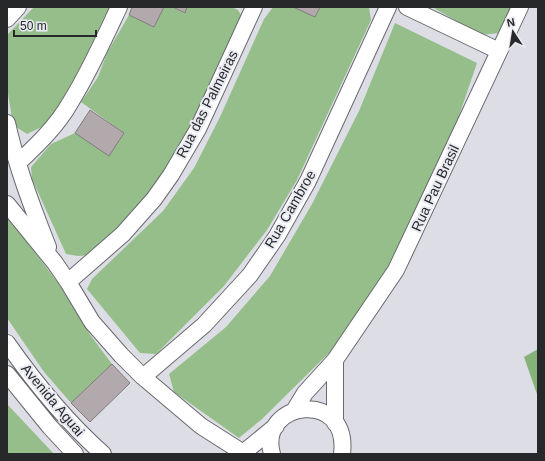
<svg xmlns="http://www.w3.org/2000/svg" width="545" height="461" font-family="Helvetica,sans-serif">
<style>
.green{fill:#96be8b}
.forest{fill:#86b179}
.building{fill:#b1a9ac;stroke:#817a7d}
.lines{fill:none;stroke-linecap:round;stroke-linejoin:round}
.minor-casing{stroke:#696a70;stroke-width:18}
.minor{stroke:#fff;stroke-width:16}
.labels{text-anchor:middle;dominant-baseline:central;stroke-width:4;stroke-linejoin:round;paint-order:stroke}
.street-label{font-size:14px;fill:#27282a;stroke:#eaebf2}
</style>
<rect width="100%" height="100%" fill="#dddee5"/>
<path class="green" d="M34,7H112L87,60L48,124L27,134L13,125L7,87V35Z
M164,7H173L184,13L187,7H232L238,10L243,18L185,142L151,192L119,231L92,255L78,256L66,254L32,179L31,167L51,144L75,133L109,156L124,133L81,102L98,77L107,53L129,15L154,27Z
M273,7H293L315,17L320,7H369L371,20L297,180L267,230L224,286L156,354L140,353L87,289L92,279L163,211L194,168L220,117L264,19Z
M432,7H514L499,33L481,35Z
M395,23L477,63L445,157L396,255L334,348L262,419L239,438L174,392L169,374L226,327L270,276L312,204L359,111Z
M7,215L58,283L91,336L112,364L71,403L44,372L7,318Z
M7,404L54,454H7Z"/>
<path class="forest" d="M538,349V397L524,357Z"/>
<path class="building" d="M132,7H164L154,27L129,15Z
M173,7H187L185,13Z
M293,7H320L315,17Z
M90,110L124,133L109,156L75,133Z
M112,364L130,383L90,422L71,403Z"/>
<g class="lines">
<defs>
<path id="minor" d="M407,7L499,51
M7,19L18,7
M7,123C16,165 32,207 48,247
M18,163C37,145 57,126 70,103C89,73 104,39 119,7
M7,204L55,263L68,282L92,322L121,355L143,377L201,426L245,454
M68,282L123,234L154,199L171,175L198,129L254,7
M7,343C35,383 66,421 103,454
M335,360L396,270L520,7
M7,374L50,427L75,454
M143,377L204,325L250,275L277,236L308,181L388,7
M294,411L305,393L335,360V423
M243,453L276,426
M272,454C257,401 350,388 342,454"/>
</defs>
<use href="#minor" class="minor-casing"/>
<use href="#minor" class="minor"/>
</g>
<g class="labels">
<g class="street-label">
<text transform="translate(207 104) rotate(-63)">Rua das Palmeiras</text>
<text transform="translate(435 188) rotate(-65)">Rua Pau Brasil</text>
<text transform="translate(290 209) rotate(-60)">Rua Cambroe</text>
<text transform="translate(53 400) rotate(50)">Avenida Aguai</text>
</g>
</g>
<rect width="545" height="461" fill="none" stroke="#27282a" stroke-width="16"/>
<g transform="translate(513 32) rotate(348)" stroke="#eaebf2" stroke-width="3" paint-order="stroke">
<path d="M0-3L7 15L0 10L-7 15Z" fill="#27282a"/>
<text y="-6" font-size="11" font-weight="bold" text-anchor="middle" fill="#27282a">N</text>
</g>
<path d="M14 30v6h82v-6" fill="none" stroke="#27282a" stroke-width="2"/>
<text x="20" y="30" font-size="12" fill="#27282a" stroke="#eaebf2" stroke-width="3" paint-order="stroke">50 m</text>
</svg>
